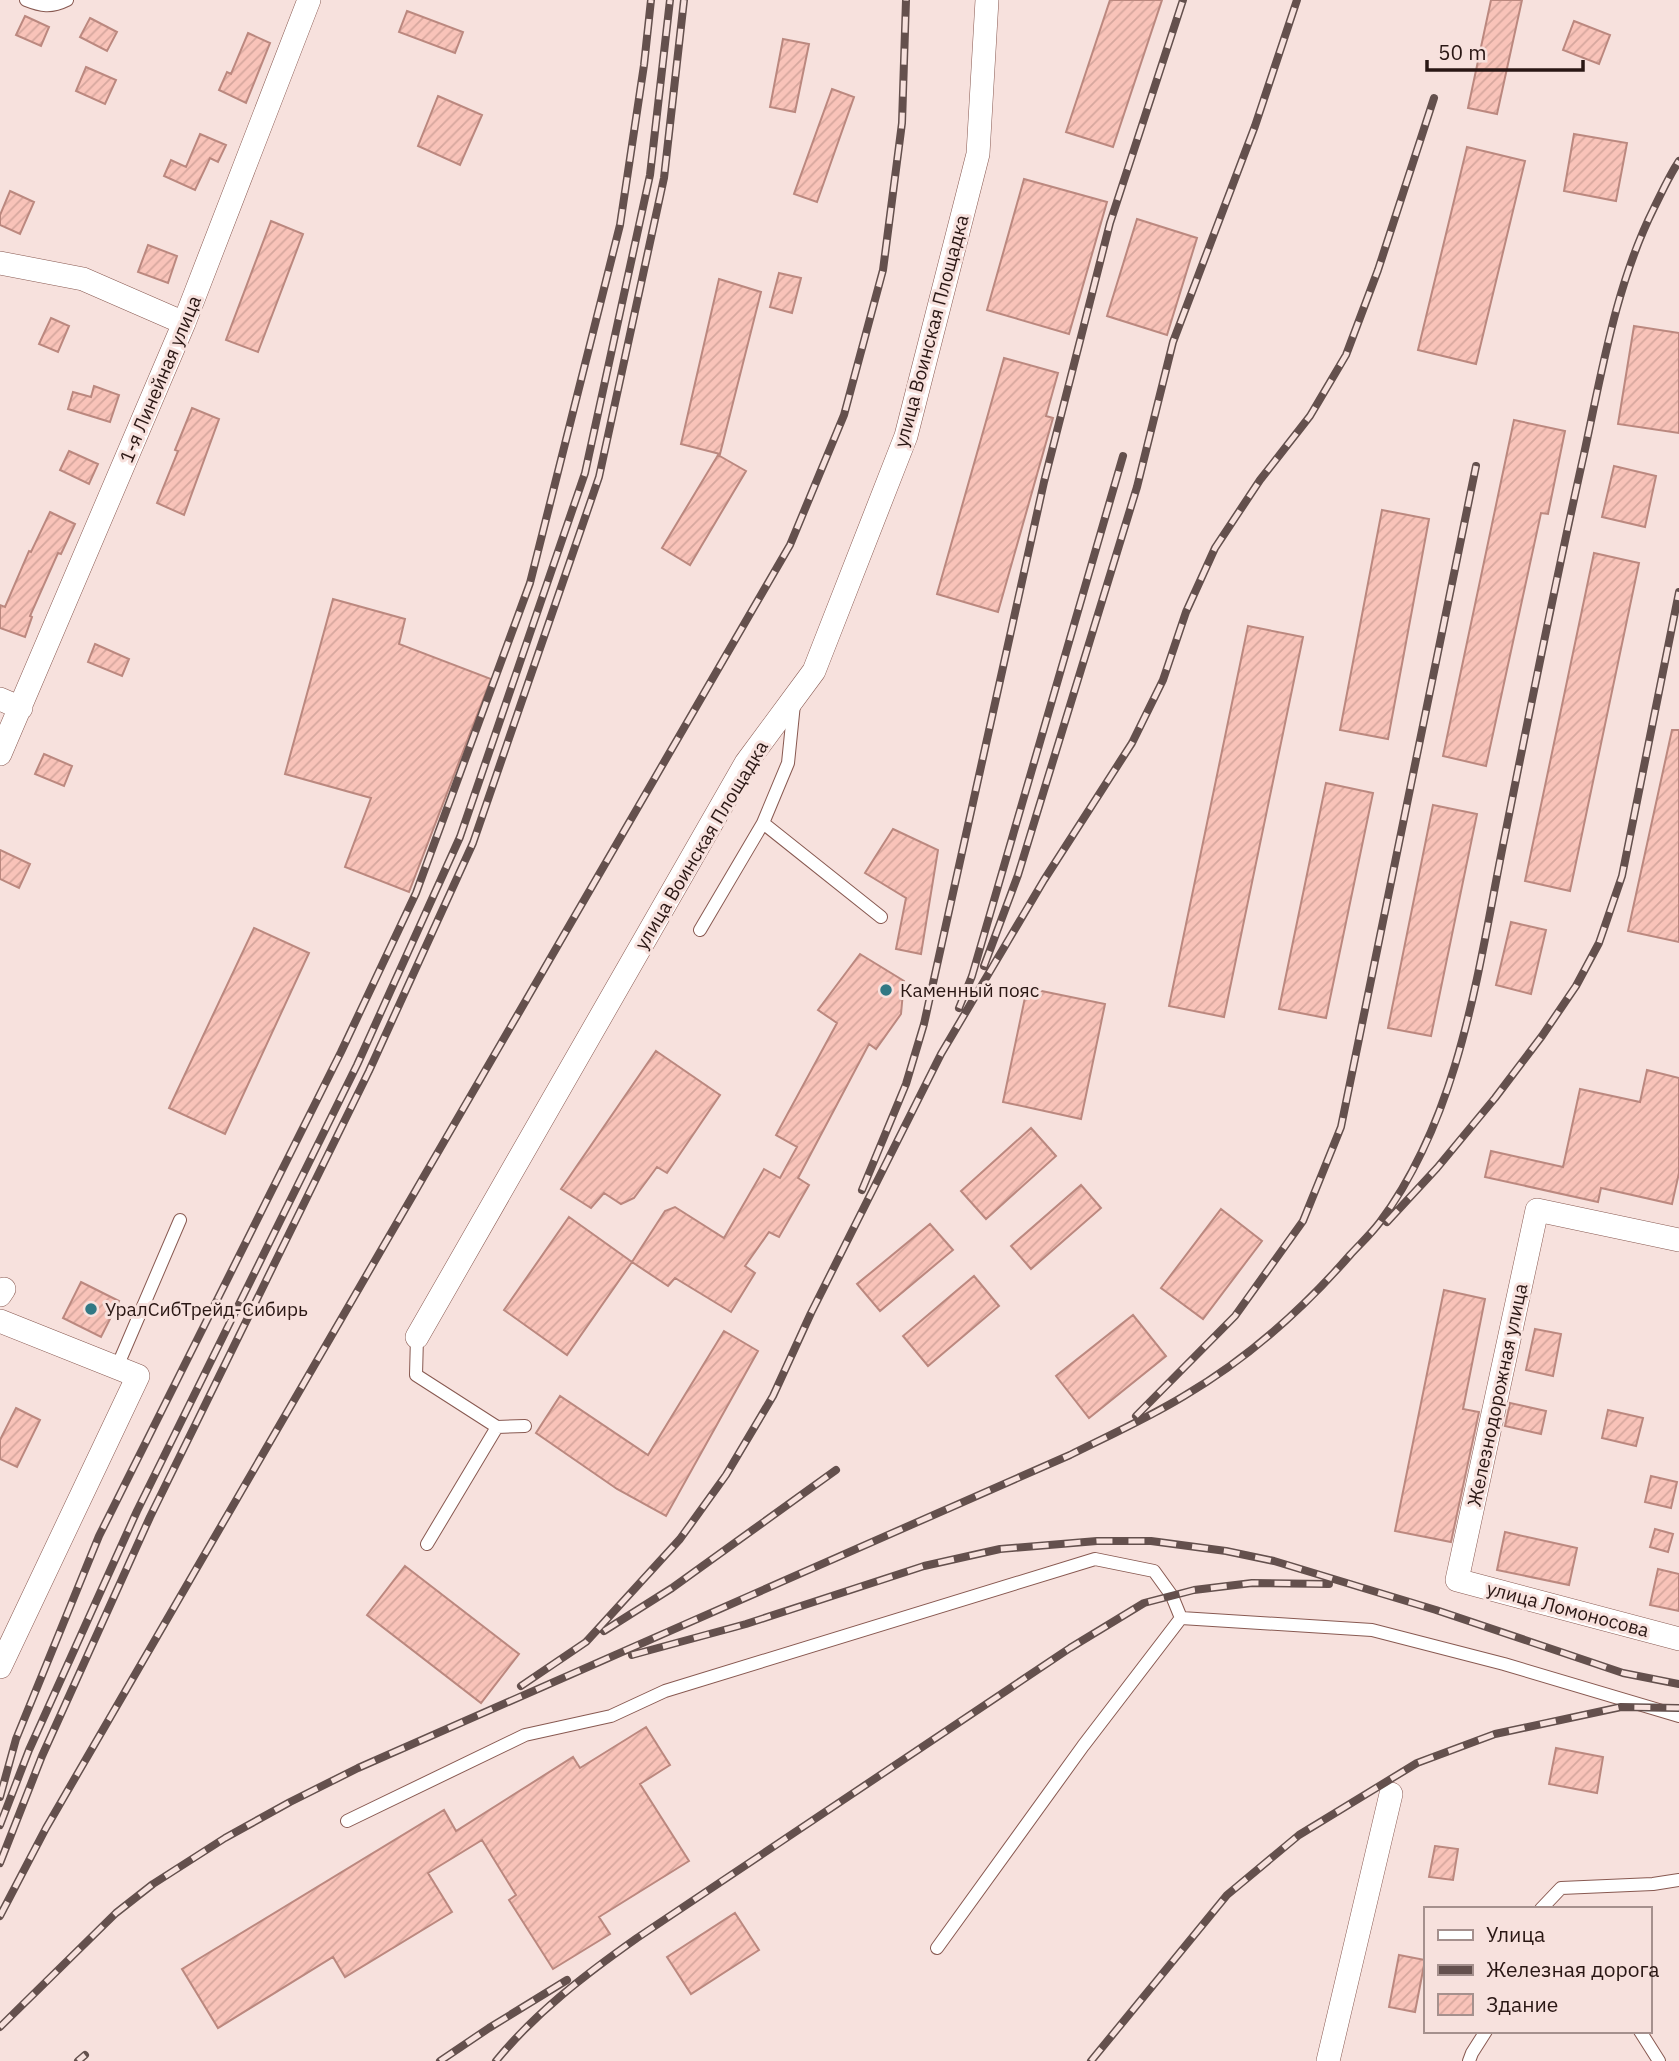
<svg xmlns="http://www.w3.org/2000/svg" width="1679" height="2061" font-family="'IBM Plex Sans',sans-serif">
<style>
.building{fill:url(#building-hatch);stroke:#bb887f;stroke-width:2}
.lines{fill:none;stroke-linecap:round;stroke-linejoin:round}
.service-casing{stroke:#885951;stroke-width:14}
.minor-casing{stroke:#885951;stroke-width:24}
.service{stroke:#fff;stroke-width:12}
.minor{stroke:#fff;stroke-width:23}
.rail-casing{stroke:#64504d;stroke-width:8}
.rail{stroke:#f7e1dd;stroke-width:5;stroke-dasharray:16;stroke-linecap:butt}
.poi-dot{fill:#327884;stroke:#f7e1dd;stroke-width:2.5}
.labels{text-anchor:middle;dominant-baseline:central;stroke-width:6;stroke-linejoin:round;paint-order:stroke}
.street-label{font-size:19px;fill:#2a1714;stroke:#f7e1dd}
.poi-label{font-size:19px;fill:#2a1714;stroke:#f7e1dd;text-anchor:start}
</style>
<defs>
<pattern id="building-hatch" width="6" height="6" patternUnits="userSpaceOnUse" patternTransform="scale(1.75)"><rect width="6" height="6" fill="#f9c3b9"/><path d="M-1 1l2-2M0 6l6-6M5 7l2-2" fill="none" stroke="#d6a79e"/></pattern>
</defs>
<rect width="100%" height="100%" fill="#f7e1dd"/>
<path class="building" d="M1110,0H1162L1113,147L1066,132Z
M1491,0H1522L1497,114L1468,108Z
M407,11L463,32L455,53L399,32Z
M25,16L49,27L41,46L16,35Z
M90,18L117,32L107,51L80,37Z
M1574,21L1610,35L1599,64L1563,50Z
M248,33L270,43L246,103L219,90L227,72L231,74Z
M783,39L809,44L795,112L770,107Z
M86,67L116,80L105,104L76,91Z
M832,89L854,97L817,202L794,194Z
M438,96L482,115L460,165L418,146Z
M200,134L226,145L218,162L210,158L195,190L164,176L171,160L186,167Z
M1574,134L1627,143L1616,201L1564,191Z
M1467,147L1525,161L1476,364L1418,350Z
M1024,179L1107,202L1069,334L987,310Z
M10,191L34,202L20,234L0,225V215Z
M1137,219L1197,238L1167,335L1107,316Z
M271,221L303,234L258,352L226,340Z
M148,245L177,256L168,283L138,272Z
M779,273L801,278L792,313L770,307Z
M719,279L761,292L720,454L681,444Z
M51,318L69,326L58,352L39,344Z
M1634,326L1679,333V433L1618,424Z
M1004,358L1058,373L1046,416L1053,418L998,612L937,594Z
M94,386L119,395L110,422L68,409L73,392L91,397Z
M192,408L219,419L184,515L157,503L178,451L175,450Z
M1514,420L1565,431L1548,514L1541,513L1486,766L1443,756Z
M69,451L98,464L89,484L60,470Z
M718,455L746,471L690,565L662,548Z
M1614,466L1656,476L1645,527L1602,517Z
M1382,510L1429,519L1388,739L1340,730Z
M50,512L75,524L61,554L58,553L30,616L32,617L25,637L0,628V605L5,607L29,551L31,552Z
M1594,553L1639,563L1570,891L1525,881Z
M333,599L405,619L399,644L491,679L409,892L345,867L371,798L285,774Z
M1248,626L1303,637L1224,1017L1169,1006Z
M95,644L129,659L122,676L88,662Z
M1672,730H1679V942L1628,931Z
M44,754L72,766L64,786L35,774Z
M1326,783L1373,793L1326,1018L1279,1009Z
M1433,805L1477,814L1431,1036L1388,1028Z
M893,829L938,850L921,954L896,949L906,898L865,873Z
M0,850L30,864L19,888L0,879Z
M1511,922L1546,930L1531,994L1496,985Z
M254,928L309,953L225,1134L169,1108Z
M860,954L904,981L901,1014L876,1049L869,1044L798,1178L809,1185L779,1237L769,1232L745,1266L755,1273L731,1312L675,1278L668,1286L632,1262L665,1211L675,1207L724,1238L764,1169L780,1178L797,1147L776,1135L837,1023L818,1010Z
M1027,988L1105,1004L1081,1119L1003,1102Z
M656,1051L720,1095L667,1173L657,1167L634,1198L621,1204L604,1193L591,1208L561,1189Z
M1647,1070L1679,1078V1173L1672,1204L1601,1188L1598,1202L1485,1177L1491,1151L1563,1167L1580,1089L1640,1102Z
M1031,1128L1056,1156L986,1219L961,1191Z
M1081,1185L1101,1208L1031,1269L1011,1246Z
M1221,1209L1262,1241L1203,1319L1161,1288Z
M569,1217L632,1262L567,1355L504,1310Z
M930,1224L953,1250L880,1311L857,1284Z
M974,1276L999,1306L928,1366L903,1336Z
M81,1282L119,1301L101,1337L63,1318Z
M1444,1290L1485,1299L1463,1409L1479,1412L1451,1542L1395,1531Z
M1133,1315L1166,1356L1089,1418L1056,1376Z
M1535,1329L1561,1334L1553,1376L1526,1370Z
M724,1331L758,1351L666,1516L617,1489L536,1433L560,1396L648,1455Z
M1510,1403L1546,1411L1541,1434L1505,1426Z
M16,1408L40,1420L17,1467L0,1459V1440Z
M1608,1410L1643,1418L1636,1446L1602,1438Z
M1651,1476L1677,1482L1671,1508L1645,1502Z
M1655,1529L1673,1534L1668,1552L1650,1547Z
M1505,1532L1577,1548L1569,1585L1497,1570Z
M405,1566L519,1654L481,1703L367,1615Z
M1658,1569L1679,1574V1611L1650,1605Z
M646,1727L670,1765L640,1784L689,1861L599,1917L610,1934L553,1969L509,1900L516,1895L482,1840L428,1873L452,1912L345,1977L333,1957L218,2028L182,1969L444,1810L456,1831L573,1757L580,1768Z
M1556,1748L1603,1757L1597,1793L1549,1784Z
M1435,1846L1458,1849L1453,1880L1429,1877Z
M735,1913L759,1950L691,1994L667,1957Z
M1399,1955L1425,1960L1415,2012L1389,2007Z"/>
<g class="lines">
<defs>
<path id="service" d="M26,0C41,6 51,8 67,0
M763,823L881,917
M700,930L763,823L788,763L794,704
M417,1337L416,1375L497,1427L525,1426
M117,1367L180,1220
M427,1544L497,1427
M347,1821L525,1735L611,1716L665,1691L1095,1559L1154,1571L1172,1596L1181,1618
M1541,1909L1561,1888L1653,1884L1679,1880
M937,1948L1083,1746L1181,1618L1372,1630L1504,1664L1679,1716
M1640,2031L1659,2061
M1469,2061L1472,2053L1486,2031"/>
<path id="minor" d="M0,263L83,279L184,323
M0,699L21,708
M0,754L184,323L309,0
M1679,1240L1537,1210L1457,1580L1679,1639
M0,1295L4,1289
M0,1321L138,1376L0,1667
M417,1337L746,763L814,671L906,436L978,154L987,0
M1328,2061L1391,1794"/>
</defs>
<use href="#service" class="service-casing"/>
<use href="#minor" class="minor-casing"/>
<use href="#service" class="service"/>
<use href="#minor" class="minor"/>
<defs>
<path id="rail" d="M984,966L1018,875L1137,487L1173,342L1255,126L1297,0
M959,1008L972,976L1123,456
M862,1190L906,1084L924,1024L1044,482L1110,223L1183,0
M1387,1222L1437,1168L1495,1098L1542,1036L1576,986L1599,943L1622,876L1679,592
M1136,1416L1235,1316L1303,1221L1341,1127L1476,466
M604,1631L672,1588L836,1470
M632,1655L746,1624L924,1566L1000,1549L1097,1541H1151L1226,1551L1274,1561L1436,1610L1623,1673L1679,1684
M521,1686L586,1642L680,1539L726,1475L773,1396L811,1313L941,1054L1044,880L1132,743L1163,680L1186,612L1215,548L1260,480L1310,416L1346,355L1378,270L1434,98
M0,1797L16,1739L99,1536L341,1052L416,893L530,583L620,225L644,65L651,0
M0,1825L29,1750L137,1511L357,1065L460,837L585,473L650,175L670,0
M0,1863L42,1756L150,1517L369,1071L473,843L599,477L664,178L684,0
M0,1916L46,1828L790,545L844,415L883,270L902,123L906,0
M0,2027L116,1913L153,1884L225,1838L290,1802L358,1768L1070,1455C1108,1436 1148,1418 1184,1396C1247,1359 1302,1310 1350,1255C1360,1244 1371,1234 1380,1222C1463,1110 1479,962 1506,830C1531,704 1556,579 1584,454C1602,371 1616,284 1654,208C1662,192 1669,176 1679,161
M78,2061L85,2055
M440,2061L489,2028L567,1980
M496,2061C536,2012 586,1974 637,1938L1070,1648L1144,1603L1194,1590L1252,1583L1329,1584
M1091,2061L1227,1895L1299,1835L1417,1763L1495,1734L1621,1707L1679,1708"/>
</defs>
<use href="#rail" class="rail-casing"/>
<use href="#rail" class="rail"/>
</g>
<g class="poi-dot">
<circle cx="886" cy="990" r="7"/>
<circle cx="91" cy="1309" r="7"/>
</g>
<g class="labels">
<g class="street-label">
<text transform="translate(931 331) rotate(-75)">улица Воинская Площадка</text>
<text transform="translate(160 379) rotate(-67)">1-я Линейная улица</text>
<text transform="translate(701 845) rotate(-59)">улица Воинская Площадка</text>
<text transform="translate(1497 1395) rotate(-78)">Железнодорожная улица</text>
<text transform="translate(1568 1609) rotate(15)">улица Ломоносова</text>
</g>
<g class="poi-label">
<text x="900" y="990">Каменный пояс</text>
<text x="105" y="1309">УралСибТрейд-Сибирь</text>
</g>
</g>
<rect x="1424" y="1907" width="228" height="126" fill="#f7e1dd" stroke="#a5908d" stroke-width="2"/>
<rect x="1438" y="1930" width="35" height="10" fill="#ffffff" stroke="#a5908d" stroke-width="2"/>
<text x="1486" y="1942" font-size="21" fill="#2a1714">Улица</text>
<rect x="1438" y="1965" width="35" height="10" fill="#64504d" stroke="#a5908d" stroke-width="2"/>
<text x="1486" y="1977" font-size="21" fill="#2a1714">Железная дорога</text>
<rect x="1438" y="1994" width="35" height="21" fill="url(#building-hatch)" stroke="#a5908d" stroke-width="2"/>
<text x="1486" y="2012" font-size="21" fill="#2a1714">Здание</text>
<path d="M1427 60v10h156v-10" fill="none" stroke="#2a1714" stroke-width="3.5"/>
<text x="1438" y="60" font-size="21" fill="#2a1714" stroke="#f7e1dd" stroke-width="5" paint-order="stroke">50 m</text>
</svg>
